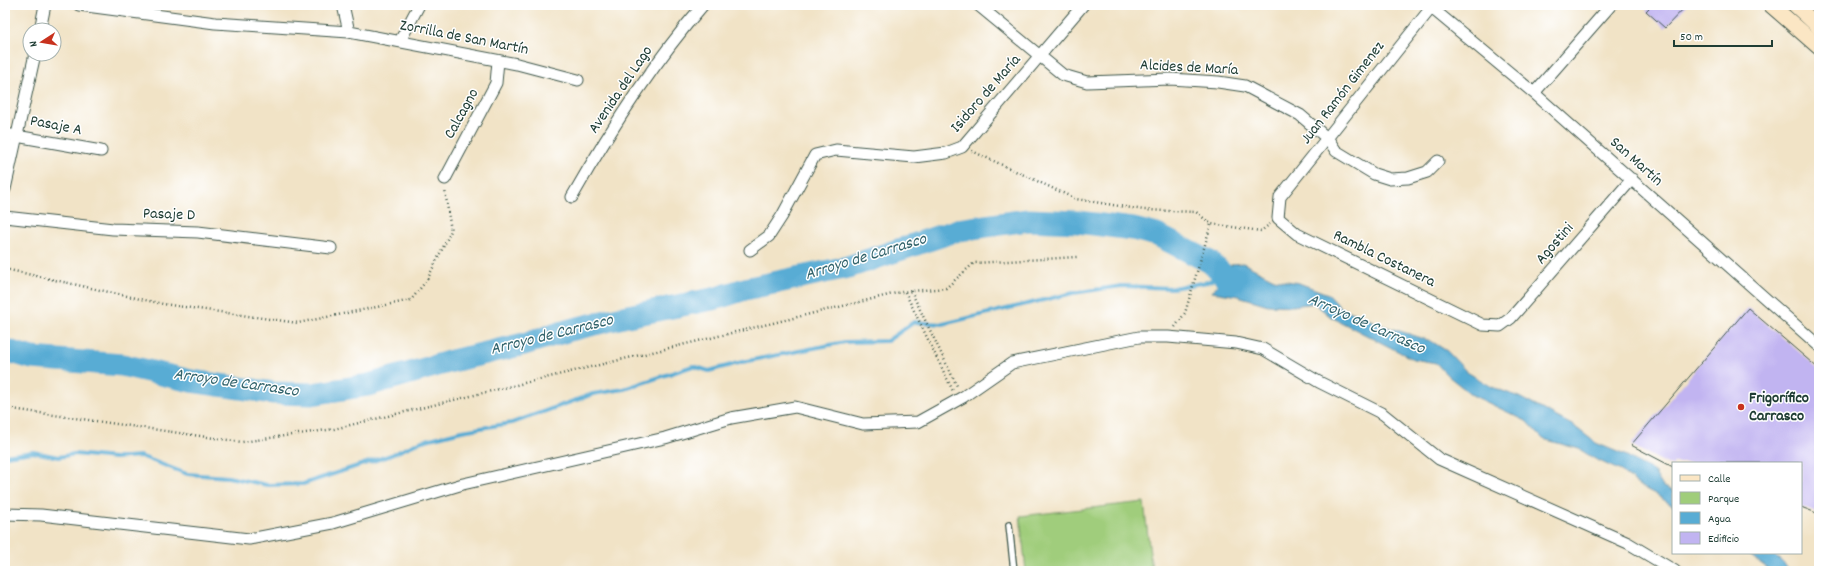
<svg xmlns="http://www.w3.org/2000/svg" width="1824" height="576" font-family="Dekko,sans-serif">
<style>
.green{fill:#a0cd7b;stroke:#608558}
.water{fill:#58acd4;stroke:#3c7484}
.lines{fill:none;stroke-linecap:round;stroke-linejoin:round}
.stream{stroke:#58acd4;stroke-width:4}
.river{stroke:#58acd4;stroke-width:23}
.building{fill:#c1b4f1}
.service-casing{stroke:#3e564a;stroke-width:8}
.minor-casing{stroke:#3e564a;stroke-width:13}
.secondary-casing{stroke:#3e564a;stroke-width:17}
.path{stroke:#3e564a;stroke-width:2.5;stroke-dasharray:1 3;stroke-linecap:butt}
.service{stroke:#fff;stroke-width:5.5}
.minor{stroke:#fff;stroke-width:11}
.secondary{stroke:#fbe6c4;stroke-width:15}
.poi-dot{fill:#c8321e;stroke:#fff;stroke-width:1.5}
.labels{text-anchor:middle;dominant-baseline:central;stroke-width:3;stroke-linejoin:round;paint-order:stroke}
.street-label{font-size:16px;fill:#1f3d34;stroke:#fff}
.poi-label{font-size:16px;font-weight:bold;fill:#1f3d34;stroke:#fff;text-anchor:start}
.water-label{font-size:17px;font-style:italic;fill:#33646c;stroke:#fff}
</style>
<rect width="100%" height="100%" fill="#fff"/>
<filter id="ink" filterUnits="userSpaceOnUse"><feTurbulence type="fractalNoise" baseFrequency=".025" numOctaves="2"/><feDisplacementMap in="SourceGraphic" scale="8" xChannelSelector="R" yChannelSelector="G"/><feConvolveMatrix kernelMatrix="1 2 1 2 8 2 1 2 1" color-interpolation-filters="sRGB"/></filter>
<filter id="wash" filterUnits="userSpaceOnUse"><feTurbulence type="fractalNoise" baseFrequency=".012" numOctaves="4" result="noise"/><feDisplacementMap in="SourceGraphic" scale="16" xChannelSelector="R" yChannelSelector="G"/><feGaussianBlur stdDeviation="0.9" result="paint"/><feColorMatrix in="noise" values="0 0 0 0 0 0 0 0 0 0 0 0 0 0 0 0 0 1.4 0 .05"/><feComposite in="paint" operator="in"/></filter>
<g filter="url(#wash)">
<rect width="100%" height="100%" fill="#f1e3c6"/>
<path class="green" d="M1144,502L1152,571H1026L1020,516Z"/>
<path class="water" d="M1243,263L1274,279L1299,283L1328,294L1340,307L1384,326L1431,341L1447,351L1467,372L1492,387L1519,397L1574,426L1596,443L1627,456L1654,472L1663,487L1673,491V506L1655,494L1638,485L1621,471L1595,459L1579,449L1543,439L1526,421L1472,395L1448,376L1436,363L1413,359L1331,317L1314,303L1293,306L1268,305L1238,296L1212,292L1232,264Z
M1747,553H1773L1791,571H1771Z"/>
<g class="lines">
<path class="stream" d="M5,456L33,452L59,457L74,454L115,458L140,456L187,474L228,477L267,485L303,484L391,455L422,441L462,431L512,423L593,394L624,389L693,366L709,371L742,362L845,342L887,341L914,322L943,324L1073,293L1122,286L1172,288L1207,282L1222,276"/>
<path class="river" d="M5,350L32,358L122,365L191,381L274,393L312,394L368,385L452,361L524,344L570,330L623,317L717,298L745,289L848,267L958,230L1028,220L1078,222L1133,229L1157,235L1210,262L1229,280L1251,286"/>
</g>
<g id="blocks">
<path class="building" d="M1652,5H1687L1665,28L1646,11Z
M1748,308L1819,369V514L1801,507V463H1673V467L1631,445Z"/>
</g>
</g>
<g filter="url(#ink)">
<use href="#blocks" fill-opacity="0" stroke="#3e564a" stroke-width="1"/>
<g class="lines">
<defs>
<path id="service" d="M1009,525L1014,571"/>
<path id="minor" d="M79,5L215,23L349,32L517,64L578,80
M343,5L349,32
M978,5L1063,75L1087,82L1170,79L1218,82L1245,86L1300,115L1328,139L1336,151L1374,174L1390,179L1408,178L1427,172L1438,161
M1428,5L1534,93L1819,346
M1431,8L1280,197L1278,218L1297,234L1483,325L1500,326L1511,318L1632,179
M40,30L45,5
M400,41L419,5
M1534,93L1611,5
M5,134L101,151
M445,179L496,83L498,61
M5,189L35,54
M572,197C610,130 652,64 703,5
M5,217L113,229L198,232L331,248
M750,250L769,236L782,216L815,155L836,150L914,157L946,153L962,147L1083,5
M5,514L41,515L249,539L333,523L463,484L665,438L731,418L795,407L863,424L918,422L963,397L1012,363L1139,337H1168L1236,343L1263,349L1319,382L1383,414L1439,459L1628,543L1675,571"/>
<path id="secondary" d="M1771,5L1819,47
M1795,5L1819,27"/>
</defs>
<use href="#service" class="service-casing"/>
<use href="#minor" class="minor-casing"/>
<use href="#secondary" class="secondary-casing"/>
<path class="path" d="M972,151L1076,199L1144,210L1196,212L1211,224L1261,231L1270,224
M5,269L163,304L298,323L411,300L427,280L451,231L445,190
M911,291L958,388
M905,292L953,391
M1175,327L1185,313L1211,224
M5,408L242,442L334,429L901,292L946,288L974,263L1077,257"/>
<use href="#service" class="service"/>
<use href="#minor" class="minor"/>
<use href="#secondary" class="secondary"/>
</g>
</g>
<circle class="poi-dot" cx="1741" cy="407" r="4"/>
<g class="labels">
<g class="street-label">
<text transform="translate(464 38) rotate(11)">Zorrilla de San Martín</text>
<text transform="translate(1189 68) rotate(3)">Alcides de María</text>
<text transform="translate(621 90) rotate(-56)">Avenida del Lago</text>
<text transform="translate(1343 93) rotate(-52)">Juan Ramón Gimenez</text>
<text transform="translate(986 94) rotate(-49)">Isidoro de María</text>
<text transform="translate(462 114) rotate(-61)">Calcagno</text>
<text transform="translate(56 126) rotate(11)">Pasaje A</text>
<text transform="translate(1636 162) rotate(42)">San Martín</text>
<text transform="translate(169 215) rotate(2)">Pasaje D</text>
<text transform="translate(1555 244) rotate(-49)">Agostini</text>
<text transform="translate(1384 259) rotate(26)">Rambla Costanera</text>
</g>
<g class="poi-label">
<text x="1749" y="398">Frigorífico<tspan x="1749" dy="18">Carrasco</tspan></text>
</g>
<g class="water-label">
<text transform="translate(866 258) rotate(-17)">Arroyo de Carrasco</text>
<text transform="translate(1366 325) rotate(24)">Arroyo de Carrasco</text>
<text transform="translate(552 336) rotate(-14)">Arroyo de Carrasco</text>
<text transform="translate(236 384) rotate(8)">Arroyo de Carrasco</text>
</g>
</g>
<rect width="1824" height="576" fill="none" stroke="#fff" stroke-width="20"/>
<rect x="1672" y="462" width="130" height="92" fill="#ffffff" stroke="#a5b1ae"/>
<rect x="1680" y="475" width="20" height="6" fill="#fbe6c4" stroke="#a5b1ae"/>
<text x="1708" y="482" font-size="12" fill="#1f3d34">Calle</text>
<rect x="1680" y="492" width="20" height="12" fill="#a0cd7b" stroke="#a5b1ae"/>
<text x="1708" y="502" font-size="12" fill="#1f3d34">Parque</text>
<rect x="1680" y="512" width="20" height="12" fill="#58acd4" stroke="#a5b1ae"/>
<text x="1708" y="522" font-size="12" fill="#1f3d34">Agua</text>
<rect x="1680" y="532" width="20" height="12" fill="#c1b4f1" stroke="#a5b1ae"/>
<text x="1708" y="542" font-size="12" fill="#1f3d34">Edificio</text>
<g transform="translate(42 42) rotate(258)"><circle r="19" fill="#ffffff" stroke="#a5b1ae"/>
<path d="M0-3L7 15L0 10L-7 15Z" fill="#c8321e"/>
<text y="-6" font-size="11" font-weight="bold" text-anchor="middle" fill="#1f3d34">N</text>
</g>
<path d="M1674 40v6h98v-6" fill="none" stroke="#1f3d34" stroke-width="2"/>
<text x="1680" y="40" font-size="12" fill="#1f3d34" stroke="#ffffff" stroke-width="3" paint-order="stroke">50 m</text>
</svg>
